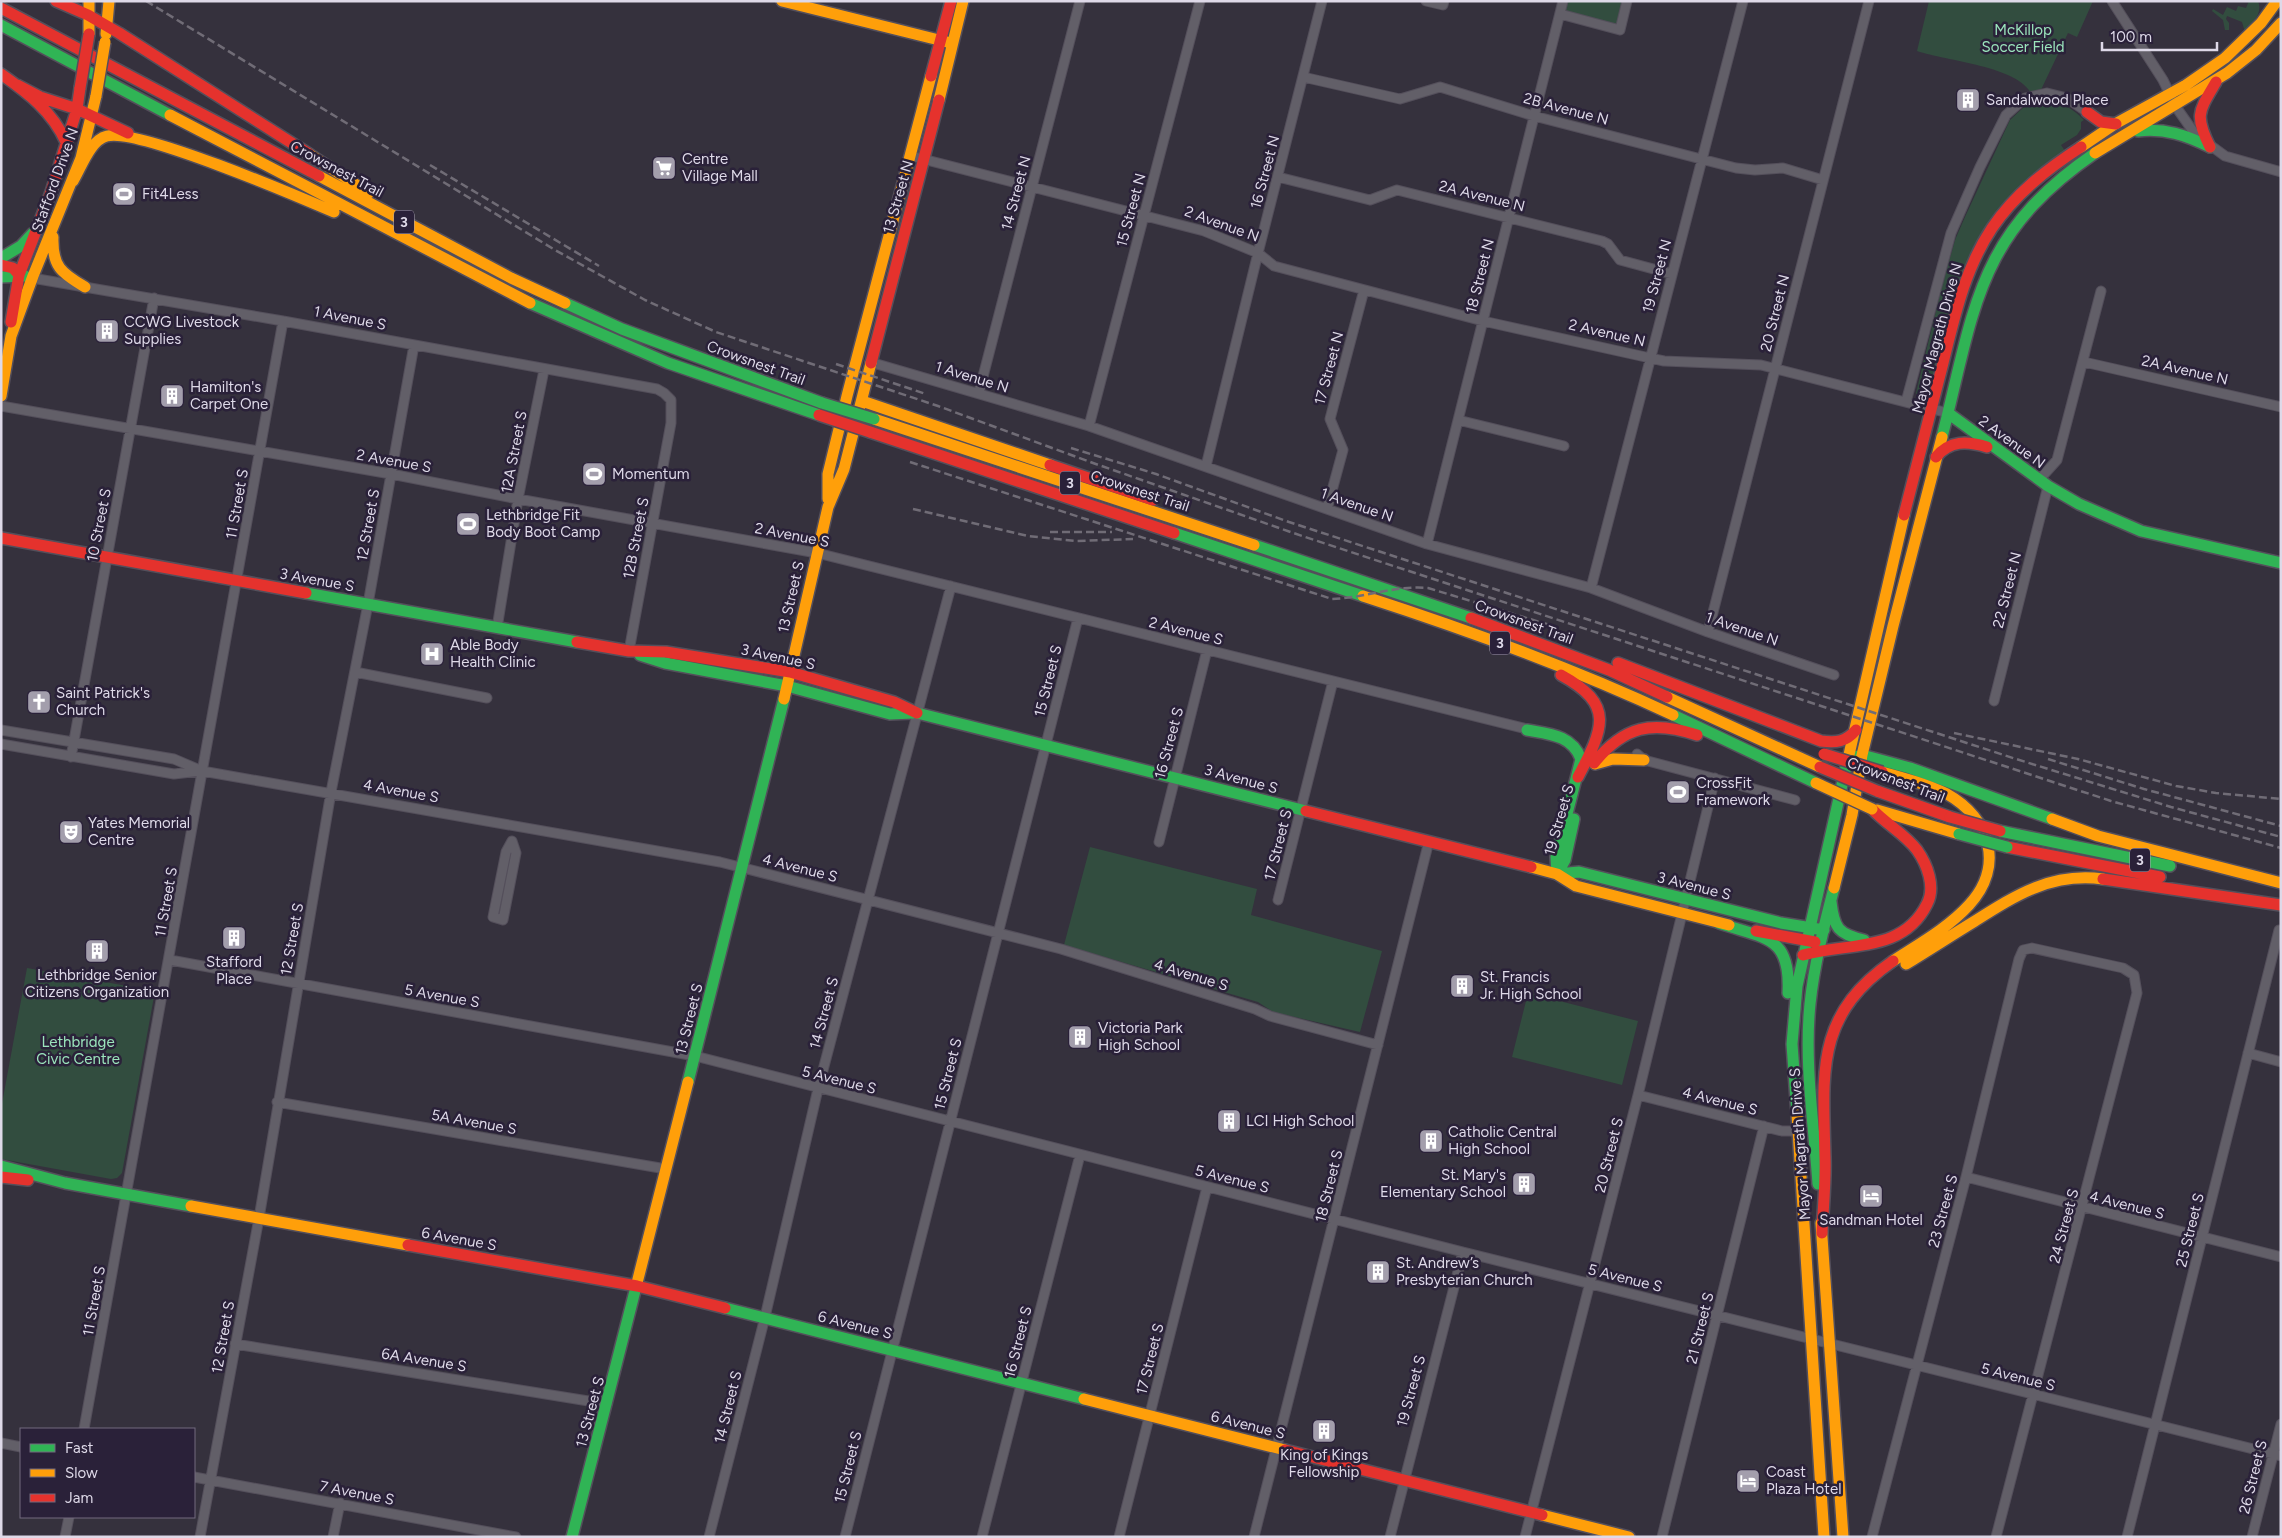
<svg xmlns="http://www.w3.org/2000/svg" width="2282" height="1538" font-family="Figtree,sans-serif">
<style>
.green{fill:#324d3f}
.lines{fill:none;stroke-linecap:round;stroke-linejoin:round}
.street-casing{stroke:#544f5b;stroke-width:11}
.fast-casing{stroke:#544f5b;stroke-width:14}
.slow-casing{stroke:#544f5b;stroke-width:14}
.jam-casing{stroke:#544f5b;stroke-width:14}
.street{stroke:#625f68;stroke-width:9}
.fast{stroke:#30b455;stroke-width:11}
.slow{stroke:#ff9f0a;stroke-width:11}
.jam{stroke:#e5322d;stroke-width:11}
.rail{stroke:#706c76;stroke-width:2.5;stroke-dasharray:8 4;stroke-linecap:butt}
.fast-bridge-casing{stroke:#544f5b;stroke-width:14;stroke-linecap:butt}
.slow-bridge-casing{stroke:#544f5b;stroke-width:14;stroke-linecap:butt}
.jam-bridge-casing{stroke:#544f5b;stroke-width:14;stroke-linecap:butt}
.fast-bridge{stroke:#30b455;stroke-width:11}
.slow-bridge{stroke:#ff9f0a;stroke-width:11}
.jam-bridge{stroke:#e5322d;stroke-width:11}
.labels{text-anchor:middle;dominant-baseline:central;stroke-width:5;stroke-linejoin:round;paint-order:stroke}
.shield{fill:#2a2139;stroke:#a8a2b4;stroke-width:1}
.shield-label{font-size:14px;font-weight:bold;fill:#ded9e8}
.park-label{font-size:15px;fill:#9be5bc;stroke:#2a2139}
.poi-label{font-size:15px;fill:#ded9e8;stroke:#2a2139;text-anchor:start}
.street-label{font-size:15px;fill:#ded9e8;stroke:#2a2139}
</style>
<rect width="100%" height="100%" fill="#35313d"/>
<path class="green" d="M1563,1H1627L1620,30L1560,14Z
M1929,1H2093L2077,37L2068,33L2039,94L2032,95C2019,66 1946,61 1917,51Z
M2249,1H2258C2263,14 2253,22 2245,32L2242,22L2227,16L2226,19L2229,23V30H2225L2223,20L2212,11L2213,9L2223,15L2227,7L2236,11L2238,6L2246,8Z
M2046,100C2063,103 2072,108 2084,120L2081,122V129L2077,135L2061,145L2065,151C1969,209 1952,297 1929,398L1921,400L1916,393L1942,286L1955,240L1965,217L2010,120L2025,106Z
M1090,847L1257,889L1251,915L1382,951L1360,1032L1273,1012L1258,1002L1064,945Z
M27,968L155,991L122,1173L117,1178L111,1179L1,1159V1109Z
M1528,993L1638,1021L1622,1085L1512,1057Z"/>
<g class="lines">
<defs>
<path id="street" d="M1426,1L1443,5L1444,1
M2112,1L2163,80L2176,107L2195,134L2225,156L2281,172
M1560,14L1620,30L1627,1
M1303,77L1400,99L1440,87L1534,116L1736,168L1755,170L1783,168L1823,180
M911,156L1204,231L1258,253L1274,266L1483,321L1650,358L1664,361L1761,365L1948,413
M1278,177L1370,200L1397,190L1602,241L1608,244L1620,260L1672,274
M32,278L283,321L657,389L664,393L671,400V423L629,651
M870,362L1089,426L1427,544L1591,588L1708,632L1834,675
M2084,362L2281,407
M979,392L1080,1
M1906,402L1951,233L1980,167L2006,115L2025,98L2047,93L2067,98L2087,112
M1,406L391,474L518,499L817,553L1531,730
M1458,420L1564,446
M1089,426L1200,1
M1206,466L1258,253L1322,1
M2039,480L2057,460L2101,291
M1327,509L1343,450L1330,419L1364,290
M1427,544L1563,1
M1591,588L1743,1
M497,628L518,499L544,370
M1708,632L1869,1
M355,672L487,698
M1994,701L2048,486
M1,730L174,759L202,771L720,862L1061,949L1255,1009L1270,1016L1378,1045
M1,744L174,774L200,771
M1637,754L1644,760L1795,800
M71,757L154,298
M512,841L516,853L503,920L493,917L506,852Z
M1159,842L1207,650
M1278,900L1333,681
M170,960L695,1056L1463,1252L2281,1456
M2248,1053L2281,1062
M1638,1095L1782,1131H1796
M277,1102L666,1169
M1966,1177L2281,1257
M235,1344L607,1404
M84,1429L283,321
M1,1443L21,1447
M194,1477L516,1537
M65,1537L69,1517
M200,1537L259,1218L331,792L368,604L414,345
M333,1537L340,1503
M709,1537L765,1317L818,1089L951,586
M845,1537L1078,618
M982,1537L1080,1155
M1119,1537L1207,1187
M1254,1537L1429,841
M1390,1537L1463,1252
M1525,1537L1638,1095L1715,778
M1662,1537L1764,1126
M1872,1537L1966,1177L2019,959L2023,950L2032,948L2123,968L2134,975L2137,993L1996,1537
M2127,1537L2279,930
M2252,1537L2281,1424"/>
<path id="fast" d="M1,25L170,115
M2138,131C2165,128 2186,135 2210,147
M1,258L21,246L33,233
M1,277L25,276
M530,303L668,363L819,415
M565,303L622,329L822,403
M1948,413L2048,486L2079,504L2141,531L2281,563
M1942,437C1975,308 1976,235 2095,153
M1174,533L1363,596
M1254,545L1471,618
M306,593L577,642
M640,655L665,663L787,686L890,714L913,713
M917,713L1306,811
M1673,715L1816,783
M1527,730C1549,734 1572,735 1581,759L1556,857L1557,874
M1848,759L1862,755L1910,768L2052,819
M2000,831L2170,866
M1557,874L1579,872L1781,923L1824,930
M1557,874L1565,860L1574,819
M1831,902C1834,928 1838,934 1864,940
M1719,923C1765,939 1791,935 1788,993
M688,1082L784,699
M1797,1114L1792,1044L1797,986L1846,767
M1,1166L65,1183L191,1206
M1818,1184C1814,1125 1804,1063 1810,1004C1814,965 1824,926 1834,888
M725,1308L1084,1399
M572,1537L637,1283"/>
<path id="slow" d="M89,1V34
M782,1L947,42
M106,34L109,1
M939,100L963,1
M170,115L530,303
M2081,147L2115,124L2186,85L2225,58L2261,23L2277,1
M2095,153L2227,73L2256,50L2281,23
M309,154L369,193
M319,176L511,278L565,303
M73,181C81,168 90,140 107,136C138,128 297,196 334,212
M53,237C52,266 61,273 85,287
M1,396L11,336L33,276L81,158L96,96
M862,401L1050,465
M874,419L1254,545
M828,499V474L847,396L931,76
M1363,596C1468,630 1573,668 1673,715
M1667,697L1820,767
M784,699L828,507L844,469L871,363
M1862,755L1893,626L1942,437
M1848,759L1904,515
M1595,764L1613,759L1644,760
M1882,772C1904,778 1926,784 1947,794C1990,818 2005,866 1969,905C1948,928 1919,944 1893,961
M1877,810L1959,834
M2052,819L2098,836L2281,883
M1531,867L1557,874L1576,886L1729,925
M1834,888L1852,815L1862,755
M1906,964C1929,950 1952,935 1975,921C2016,895 2052,872 2103,879
M1797,1114L1824,1537
M191,1206L408,1245
M1821,1223L1843,1537
M637,1283L688,1082
M1084,1399L1285,1450
M1542,1515L1629,1537"/>
<path id="jam" d="M56,1L88,15L119,33L309,154
M1,8L319,176
M1,74C28,93 52,111 66,142
M931,76L951,1
M17,85L40,97L77,109L128,133
M2087,112L2101,122L2116,124
M2210,147C2194,115 2199,111 2216,82
M1,265L13,268L19,275
M11,322L19,275L51,192L77,109L80,88
M871,363L939,100
M870,432L1174,533
M1936,457C1950,440 1967,441 1987,447
M1050,465L1153,500
M1904,515C1917,466 1929,416 1942,367C1954,319 1964,270 1992,228C2015,194 2047,169 2081,147
M1,538L306,593
M1471,618L1609,670L1667,697
M577,642L629,651L666,652L790,672L894,702L917,713
M1618,663L1821,741C1836,743 1846,742 1856,730
M1561,675C1616,705 1603,729 1578,777
M1594,763C1624,726 1652,720 1697,735
M1877,791L1950,817
M1306,811L1531,867
M2007,847L2160,877
M2103,879L2281,905
M1756,931L1815,942
M1803,955C1849,942 1903,953 1927,904C1936,887 1927,864 1917,850C1905,834 1886,824 1872,809
M1,1177L28,1180
M1822,1233C1823,1208 1826,1182 1825,1157C1823,1071 1815,1015 1893,961
M408,1245L637,1286L725,1308
M1285,1450L1542,1515"/>
</defs>
<use href="#street" class="street-casing"/>
<use href="#fast" class="fast-casing"/>
<use href="#slow" class="slow-casing"/>
<use href="#jam" class="jam-casing"/>
<use href="#street" class="street"/>
<use href="#fast" class="fast"/>
<use href="#slow" class="slow"/>
<use href="#jam" class="jam"/>
<path class="rail" d="M146,1L555,250L645,300L716,332L938,406L1093,463L1302,536L2111,801L2281,848
M430,165L599,266
M836,364L926,394
M1071,448L1156,474L1289,522L2016,759L2171,807L2281,837
M910,462L1332,599C1365,598 1395,585 1428,588L1553,626
M913,509L1028,536L1075,541L1133,539
M1050,532H1112
M1954,733L2078,759L2176,786L2216,793L2281,799
M2048,759L2144,789L2281,826"/>
<defs>
<path id="fast-bridge" d="M822,403L874,419
M1959,834L2007,847"/>
<path id="slow-bridge" d="M96,96L105,42
M1816,783L1872,809"/>
<path id="jam-bridge" d="M80,88L89,34
M819,415L870,432
M1824,754L1882,772
M1820,767L1877,791
M1950,817L2000,831"/>
</defs>
<use href="#fast-bridge" class="fast-bridge-casing"/>
<use href="#slow-bridge" class="slow-bridge-casing"/>
<use href="#jam-bridge" class="jam-bridge-casing"/>
<use href="#fast-bridge" class="fast-bridge"/>
<use href="#slow-bridge" class="slow-bridge"/>
<use href="#jam-bridge" class="jam-bridge"/>
</g>
<defs>
<symbol id="building-square" viewBox="-11 -11 22 22"><rect x="-9" y="-9" width="18" height="18" rx="4" fill="#a39eac" stroke="#2a2139"/><path d="M-4-6H4V6H1V3H-1V6H-4ZM-2.5-4.3h1.7v1.8h-1.7ZM.8-4.3h1.7v1.8H.8ZM-2.5-1h1.7V.8h-1.7ZM.8-1h1.7V.8H.8Z" fill="#fff"/></symbol>
<symbol id="supermarket-square" viewBox="-11 -11 22 22"><rect x="-9" y="-9" width="18" height="18" rx="4" fill="#a39eac" stroke="#2a2139"/><path d="M-6-5.5h2.5l.6 2H6L4.5 2H-2.5L-4.4-4H-6ZM-1.5 3.2a1.3 1.3 0 1 0 .1 0ZM3 3.2a1.3 1.3 0 1 0 .1 0Z" fill="#fff"/></symbol>
<symbol id="stadium-square" viewBox="-11 -11 22 22"><rect x="-9" y="-9" width="18" height="18" rx="4" fill="#a39eac" stroke="#2a2139"/><path d="M0-5a6.5 5 0 1 0 0 10a6.5 5 0 1 0 0-10ZM-3.5-1.8h7v3.6h-7Z" fill="#fff"/></symbol>
<symbol id="hospital-square" viewBox="-11 -11 22 22"><rect x="-9" y="-9" width="18" height="18" rx="4" fill="#a39eac" stroke="#2a2139"/><path d="M-5-5h3v3.5h4V-5h3V5h-3V1.5h-4V5h-3Z" fill="#fff"/></symbol>
<symbol id="church-square" viewBox="-11 -11 22 22"><rect x="-9" y="-9" width="18" height="18" rx="4" fill="#a39eac" stroke="#2a2139"/><path d="M-1.2-6h2.4v3.5h3.3v2.4h-3.3V6h-2.4V-.1h-3.3v-2.4h3.3Z" fill="#fff"/></symbol>
<symbol id="theatre-square" viewBox="-11 -11 22 22"><rect x="-9" y="-9" width="18" height="18" rx="4" fill="#a39eac" stroke="#2a2139"/><path d="M-5-5.5Q0-4 5-5.5V0Q5 5 0 6Q-5 5-5 0ZM-3.3-2.5H-1v1.5H-3.3ZM1-2.5H3.3v1.5H1ZM-2.8 1Q0 5.5 2.8 1Z" fill="#fff"/></symbol>
<symbol id="hotel-square" viewBox="-11 -11 22 22"><rect x="-9" y="-9" width="18" height="18" rx="4" fill="#a39eac" stroke="#2a2139"/><path d="M-6-4.5h1.5V1H6V5H4.5V3h-9V5H-6ZM-4 0a1.8 1.8 0 1 1 3.6 0ZM.5 0V-2.5h3Q6-2.5 6 0Z" fill="#fff"/></symbol>
</defs>
<g fill-rule="evenodd">
<use href="#building-square" x="1954" y="86" width="28" height="28"/>
<use href="#supermarket-square" x="650" y="154" width="28" height="28"/>
<use href="#stadium-square" x="110" y="180" width="28" height="28"/>
<use href="#building-square" x="93" y="317" width="28" height="28"/>
<use href="#building-square" x="158" y="382" width="28" height="28"/>
<use href="#stadium-square" x="580" y="460" width="28" height="28"/>
<use href="#stadium-square" x="454" y="510" width="28" height="28"/>
<use href="#hospital-square" x="418" y="640" width="28" height="28"/>
<use href="#church-square" x="25" y="688" width="28" height="28"/>
<use href="#stadium-square" x="1664" y="778" width="28" height="28"/>
<use href="#theatre-square" x="57" y="818" width="28" height="28"/>
<use href="#building-square" x="220" y="924" width="28" height="28"/>
<use href="#building-square" x="83" y="937" width="28" height="28"/>
<use href="#building-square" x="1448" y="972" width="28" height="28"/>
<use href="#building-square" x="1066" y="1023" width="28" height="28"/>
<use href="#building-square" x="1215" y="1107" width="28" height="28"/>
<use href="#building-square" x="1417" y="1127" width="28" height="28"/>
<use href="#building-square" x="1510" y="1170" width="28" height="28"/>
<use href="#hotel-square" x="1857" y="1182" width="28" height="28"/>
<use href="#building-square" x="1364" y="1258" width="28" height="28"/>
<use href="#building-square" x="1310" y="1417" width="28" height="28"/>
<use href="#hotel-square" x="1734" y="1467" width="28" height="28"/>
</g>
<g class="labels">
<g class="shield">
<rect x="394" y="210.5" width="20" height="23" rx="4"/>
<rect x="1060" y="471.5" width="20" height="23" rx="4"/>
<rect x="1490" y="631.5" width="20" height="23" rx="4"/>
<rect x="2130" y="848.5" width="20" height="23" rx="4"/>
</g>
<g class="shield-label">
<text x="404" y="222">3</text>
<text x="1070" y="483">3</text>
<text x="1500" y="643">3</text>
<text x="2140" y="860">3</text>
</g>
<g class="park-label">
<text x="2023" y="30">McKillop<tspan x="2023" dy="17">Soccer Field</tspan></text>
<text x="78" y="1042">Lethbridge<tspan x="78" dy="17">Civic Centre</tspan></text>
</g>
<g class="poi-label">
<text x="1986" y="100">Sandalwood Place</text>
<text x="682" y="159">Centre<tspan x="682" dy="17">Village Mall</tspan></text>
<text x="142" y="194">Fit4Less</text>
<text x="124" y="322">CCWG Livestock<tspan x="124" dy="17">Supplies</tspan></text>
<text x="190" y="387">Hamilton's<tspan x="190" dy="17">Carpet One</tspan></text>
<text x="612" y="474">Momentum</text>
<text x="486" y="515">Lethbridge Fit<tspan x="486" dy="17">Body Boot Camp</tspan></text>
<text x="450" y="645">Able Body<tspan x="450" dy="17">Health Clinic</tspan></text>
<text x="56" y="693">Saint Patrick's<tspan x="56" dy="17">Church</tspan></text>
<text x="1696" y="783">CrossFit<tspan x="1696" dy="17">Framework</tspan></text>
<text x="88" y="823">Yates Memorial<tspan x="88" dy="17">Centre</tspan></text>
<text x="234" y="962" text-anchor="middle">Stafford<tspan x="234" dy="17">Place</tspan></text>
<text x="97" y="975" text-anchor="middle">Lethbridge Senior<tspan x="97" dy="17">Citizens Organization</tspan></text>
<text x="1480" y="977">St. Francis<tspan x="1480" dy="17">Jr. High School</tspan></text>
<text x="1098" y="1028">Victoria Park<tspan x="1098" dy="17">High School</tspan></text>
<text x="1246" y="1121">LCI High School</text>
<text x="1448" y="1132">Catholic Central<tspan x="1448" dy="17">High School</tspan></text>
<text x="1506" y="1175" text-anchor="end">St. Mary's<tspan x="1506" dy="17">Elementary School</tspan></text>
<text x="1871" y="1220" text-anchor="middle">Sandman Hotel</text>
<text x="1396" y="1263">St. Andrew’s<tspan x="1396" dy="17">Presbyterian Church</tspan></text>
<text x="1324" y="1455" text-anchor="middle">King of Kings<tspan x="1324" dy="17">Fellowship</tspan></text>
<text x="1766" y="1472">Coast<tspan x="1766" dy="17">Plaza Hotel</tspan></text>
</g>
<g class="street-label">
<text transform="translate(1566 109) rotate(15)">2B Avenue N</text>
<text transform="translate(337 169) rotate(28)">Crowsnest Trail</text>
<text transform="translate(1265 172) rotate(-75)">16 Street N</text>
<text transform="translate(55 180) rotate(-70)">Stafford Drive N</text>
<text transform="translate(1016 193) rotate(-75)">14 Street N</text>
<text transform="translate(1482 196) rotate(14)">2A Avenue N</text>
<text transform="translate(898 197) rotate(-74)">13 Street N</text>
<text transform="translate(1131 210) rotate(-75)">15 Street N</text>
<text transform="translate(1222 224) rotate(20)">2 Avenue N</text>
<text transform="translate(1480 276) rotate(-76)">18 Street N</text>
<text transform="translate(1657 276) rotate(-75)">19 Street N</text>
<text transform="translate(1775 313) rotate(-76)">20 Street N</text>
<text transform="translate(350 318) rotate(11)">1 Avenue S</text>
<text transform="translate(1607 333) rotate(13)">2 Avenue N</text>
<text transform="translate(1937 338) rotate(-75)">Mayor Magrath Drive N</text>
<text transform="translate(756 363) rotate(20)">Crowsnest Trail</text>
<text transform="translate(1329 368) rotate(-75)">17 Street N</text>
<text transform="translate(2185 370) rotate(13)">2A Avenue N</text>
<text transform="translate(972 377) rotate(17)">1 Avenue N</text>
<text transform="translate(2012 442) rotate(36)">2 Avenue N</text>
<text transform="translate(514 452) rotate(-79)">12A Street S</text>
<text transform="translate(394 461) rotate(10)">2 Avenue S</text>
<text transform="translate(1140 491) rotate(18)">Crowsnest Trail</text>
<text transform="translate(237 504) rotate(-80)">11 Street S</text>
<text transform="translate(1357 505) rotate(19)">1 Avenue N</text>
<text transform="translate(99 525) rotate(-79)">10 Street S</text>
<text transform="translate(368 525) rotate(-80)">12 Street S</text>
<text transform="translate(792 535) rotate(11)">2 Avenue S</text>
<text transform="translate(636 538) rotate(-79)">12B Street S</text>
<text transform="translate(317 580) rotate(10)">3 Avenue S</text>
<text transform="translate(2007 590) rotate(-76)">22 Street N</text>
<text transform="translate(791 597) rotate(-77)">13 Street S</text>
<text transform="translate(1524 622) rotate(20)">Crowsnest Trail</text>
<text transform="translate(1742 629) rotate(19)">1 Avenue N</text>
<text transform="translate(1186 631) rotate(14)">2 Avenue S</text>
<text transform="translate(778 657) rotate(12)">3 Avenue S</text>
<text transform="translate(1048 681) rotate(-76)">15 Street S</text>
<text transform="translate(1169 743) rotate(-75)">16 Street S</text>
<text transform="translate(1241 779) rotate(15)">3 Avenue S</text>
<text transform="translate(1896 780) rotate(21)">Crowsnest Trail</text>
<text transform="translate(401 791) rotate(10)">4 Avenue S</text>
<text transform="translate(1559 820) rotate(-74)">19 Street S</text>
<text transform="translate(1278 845) rotate(-76)">17 Street S</text>
<text transform="translate(800 868) rotate(14)">4 Avenue S</text>
<text transform="translate(1694 886) rotate(14)">3 Avenue S</text>
<text transform="translate(166 902) rotate(-80)">11 Street S</text>
<text transform="translate(292 939) rotate(-80)">12 Street S</text>
<text transform="translate(1191 975) rotate(17)">4 Avenue S</text>
<text transform="translate(442 996) rotate(10)">5 Avenue S</text>
<text transform="translate(824 1013) rotate(-75)">14 Street S</text>
<text transform="translate(689 1019) rotate(-76)">13 Street S</text>
<text transform="translate(948 1074) rotate(-76)">15 Street S</text>
<text transform="translate(839 1080) rotate(14)">5 Avenue S</text>
<text transform="translate(1720 1101) rotate(14)">4 Avenue S</text>
<text transform="translate(474 1122) rotate(10)">5A Avenue S</text>
<text transform="translate(1800 1144) rotate(-94)">Mayor Magrath Drive S</text>
<text transform="translate(1609 1155) rotate(-76)">20 Street S</text>
<text transform="translate(1232 1179) rotate(14)">5 Avenue S</text>
<text transform="translate(1329 1186) rotate(-76)">18 Street S</text>
<text transform="translate(2127 1205) rotate(14)">4 Avenue S</text>
<text transform="translate(1943 1211) rotate(-75)">23 Street S</text>
<text transform="translate(2064 1226) rotate(-75)">24 Street S</text>
<text transform="translate(2190 1230) rotate(-76)">25 Street S</text>
<text transform="translate(459 1239) rotate(10)">6 Avenue S</text>
<text transform="translate(1625 1278) rotate(14)">5 Avenue S</text>
<text transform="translate(94 1301) rotate(-80)">11 Street S</text>
<text transform="translate(855 1325) rotate(14)">6 Avenue S</text>
<text transform="translate(1700 1328) rotate(-76)">21 Street S</text>
<text transform="translate(223 1337) rotate(-80)">12 Street S</text>
<text transform="translate(1018 1342) rotate(-76)">16 Street S</text>
<text transform="translate(1150 1359) rotate(-76)">17 Street S</text>
<text transform="translate(424 1360) rotate(9)">6A Avenue S</text>
<text transform="translate(2018 1377) rotate(14)">5 Avenue S</text>
<text transform="translate(1411 1391) rotate(-75)">19 Street S</text>
<text transform="translate(728 1407) rotate(-76)">14 Street S</text>
<text transform="translate(590 1412) rotate(-75)">13 Street S</text>
<text transform="translate(1248 1425) rotate(14)">6 Avenue S</text>
<text transform="translate(848 1467) rotate(-76)">15 Street S</text>
<text transform="translate(2253 1477) rotate(-76)">26 Street S</text>
<text transform="translate(357 1493) rotate(11)">7 Avenue S</text>
</g>
</g>
<rect width="2282" height="1538" fill="none" stroke="#ded9e8" stroke-width="5"/>
<rect x="20" y="1428" width="175" height="90" fill="#2a2139" stroke="#726b7f"/>
<rect x="30" y="1444" width="25" height="8" fill="#30b455" stroke="#726b7f"/>
<text x="65" y="1453" font-size="15" fill="#ded9e8">Fast</text>
<rect x="30" y="1469" width="25" height="8" fill="#ff9f0a" stroke="#726b7f"/>
<text x="65" y="1478" font-size="15" fill="#ded9e8">Slow</text>
<rect x="30" y="1494" width="25" height="8" fill="#e5322d" stroke="#726b7f"/>
<text x="65" y="1503" font-size="15" fill="#ded9e8">Jam</text>
<path d="M2102 42v8h115v-8" fill="none" stroke="#ded9e8" stroke-width="2.5"/>
<text x="2110" y="42" font-size="15" fill="#ded9e8" stroke="#2a2139" stroke-width="4" paint-order="stroke">100 m</text>
</svg>
